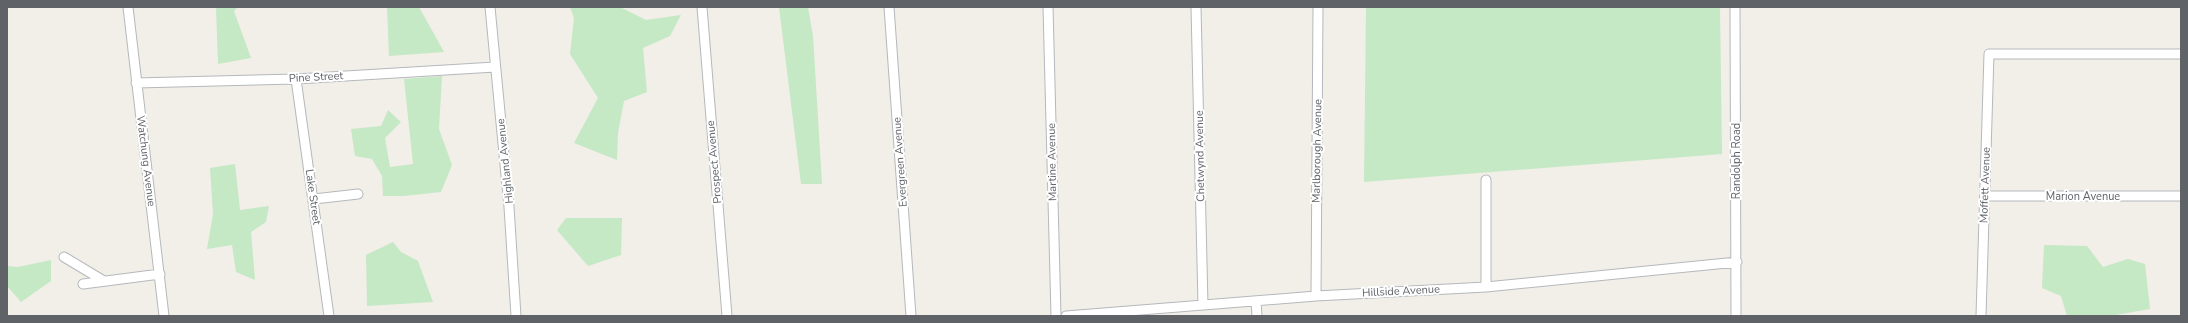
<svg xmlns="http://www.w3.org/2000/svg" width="2188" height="323" font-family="'Nunito Sans',sans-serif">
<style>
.green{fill:#c5e8c5}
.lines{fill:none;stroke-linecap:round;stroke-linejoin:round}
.minor-casing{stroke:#b5b8bc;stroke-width:11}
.minor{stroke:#fff;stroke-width:9}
.labels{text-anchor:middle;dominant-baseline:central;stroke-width:4;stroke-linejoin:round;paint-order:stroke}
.street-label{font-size:11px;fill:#5f6368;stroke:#fff}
</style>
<rect width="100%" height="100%" fill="#f1efe8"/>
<path class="green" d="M216,7H238L234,11L251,58L218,64Z
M387,7H419L444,52L389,56Z
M570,7H620L646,20L681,15L670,36L643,48L647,92L624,101L618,133L617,160L574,143L598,98L570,54L574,18Z
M779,7H808L813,36L822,184H801Z
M1366,7H1720L1722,154L1364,182Z
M442,76L439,129L452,165L441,192L404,196H383L382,176L372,159L355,156L351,129L381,126L388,110L401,122L385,138L390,167L413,164L404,79Z
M235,164L240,210L269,206L266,222L251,232L255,280L236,272L232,245L207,249L213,214L210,168Z
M566,218H622L621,255L588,266L557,230Z
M393,242L401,252L418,261L433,302L367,306L366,255Z
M2044,245L2087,246L2103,267L2128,259L2145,264L2150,309L2110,316H2067L2061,296L2042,288Z
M51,260V281L21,302L7,286V266L18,267Z"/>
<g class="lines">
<defs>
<path id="minor" d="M128,7L164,316
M490,7L509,207L516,316
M702,7L727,316
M889,7L911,316
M1048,7L1056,316
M1196,7L1203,305
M1735,7L1736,316
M296,79L329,316
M136,83L296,79L495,67
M1985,196H2181
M314,199L358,194
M64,257L104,281
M83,284L160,274
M1486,287V180
M1316,296L1318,7
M1256,301L1257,316
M1066,316L1316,296L1486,287L1737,262
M1981,316L1989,54H2181"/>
</defs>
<use href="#minor" class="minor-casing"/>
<use href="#minor" class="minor"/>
</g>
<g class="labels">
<g class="street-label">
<text transform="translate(316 77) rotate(-3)">Pine Street</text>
<text transform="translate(1317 151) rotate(-89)">Marlborough Avenue</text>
<text transform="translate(1200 156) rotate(-91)">Chetwynd Avenue</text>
<text transform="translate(146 161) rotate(83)">Watchung Avenue</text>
<text transform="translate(505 161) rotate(-96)">Highland Avenue</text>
<text transform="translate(1736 161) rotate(-90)">Randolph Road</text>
<text transform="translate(714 162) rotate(-95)">Prospect Avenue</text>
<text transform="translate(900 162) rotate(-94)">Evergreen Avenue</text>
<text transform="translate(1052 162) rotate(-91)">Martine Avenue</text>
<text transform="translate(1985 185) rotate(-88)">Moffett Avenue</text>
<text x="2083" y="196">Marion Avenue</text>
<text transform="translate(313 197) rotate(82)">Lake Street</text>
<text transform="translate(1401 291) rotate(-3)">Hillside Avenue</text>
</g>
</g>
<rect width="2188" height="323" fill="none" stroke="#5f6368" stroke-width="16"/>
</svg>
